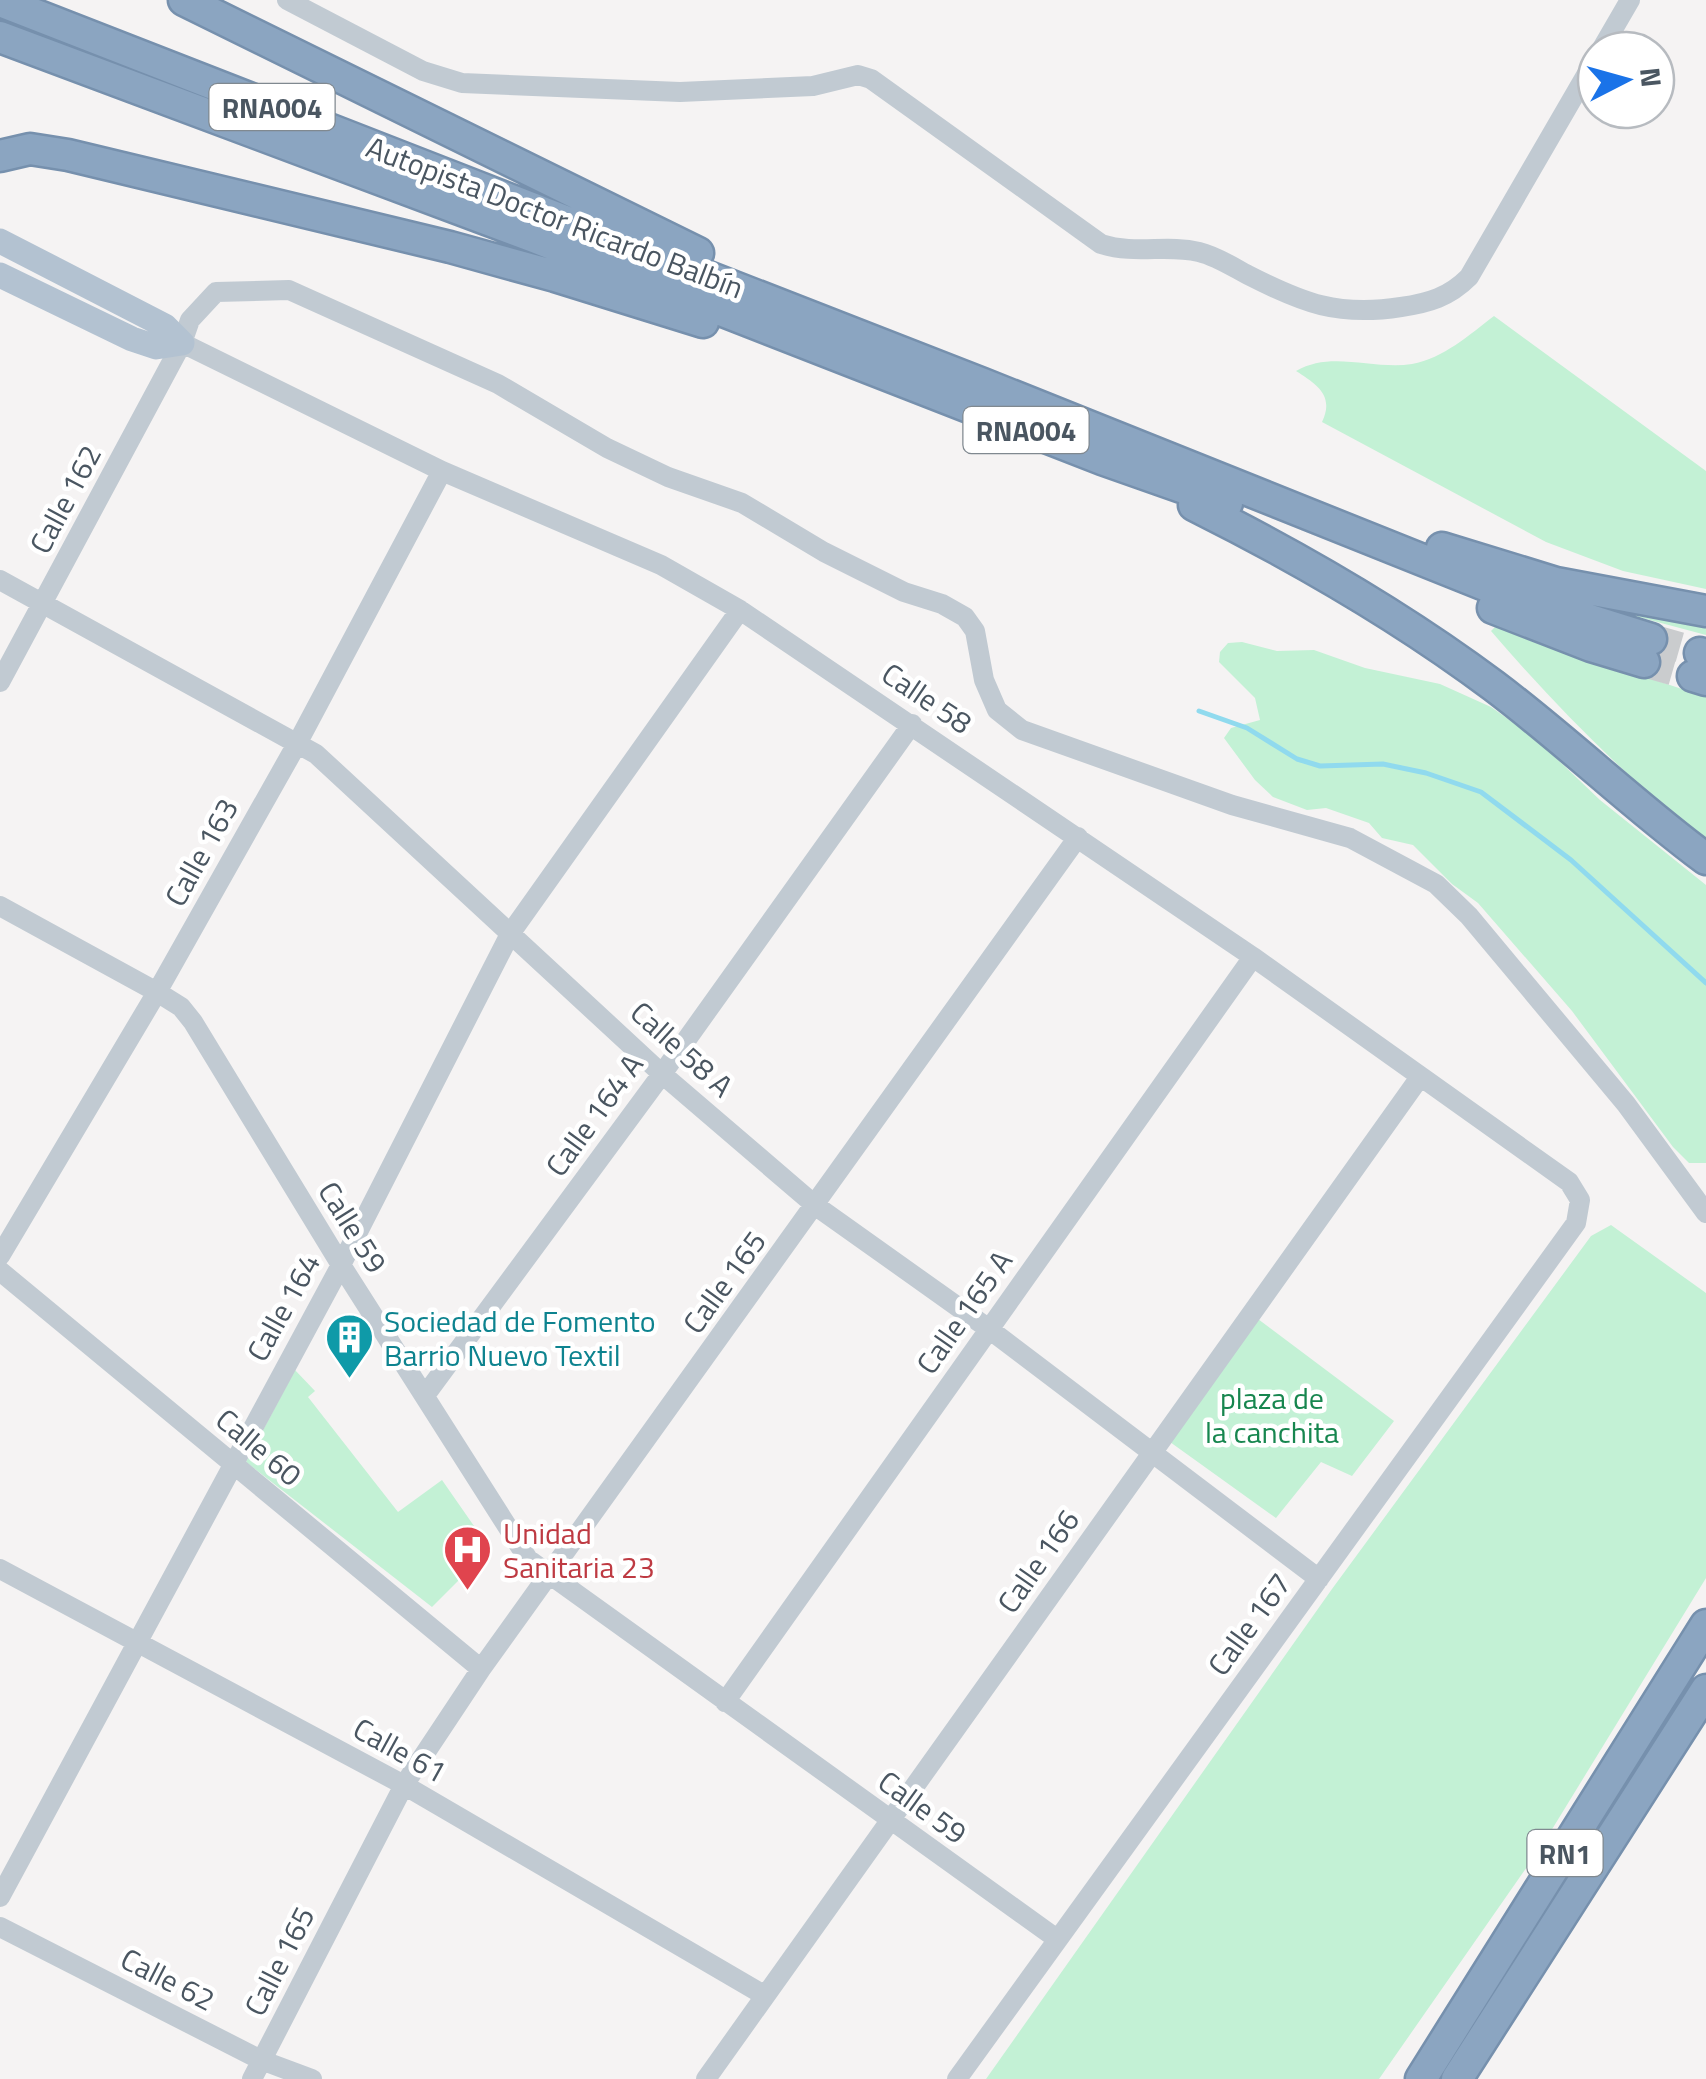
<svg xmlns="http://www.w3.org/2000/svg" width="1706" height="2079" font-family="'Titillium Web',sans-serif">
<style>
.green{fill:#c3f1d5}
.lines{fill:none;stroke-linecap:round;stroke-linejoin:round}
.stream{stroke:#90daee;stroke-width:5}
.highway-tunnel{stroke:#caccce;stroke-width:30;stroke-dasharray:30 15;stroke-linecap:butt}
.highway-casing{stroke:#7690ad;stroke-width:35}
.minor{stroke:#c1cad2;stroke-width:20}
.major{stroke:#b3c2d1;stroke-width:25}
.highway{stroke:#8ba5c1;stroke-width:30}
.labels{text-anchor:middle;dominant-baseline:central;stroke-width:9;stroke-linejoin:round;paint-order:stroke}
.shield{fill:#fff;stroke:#808990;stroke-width:2.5}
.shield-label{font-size:28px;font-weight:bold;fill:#4a5661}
.street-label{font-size:30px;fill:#4a5661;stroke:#fff}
.culture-label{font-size:30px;fill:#0d838f;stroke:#fff;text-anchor:start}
.park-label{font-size:30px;fill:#17864f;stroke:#fff}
.health-label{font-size:30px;fill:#be3a42;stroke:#fff;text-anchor:start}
</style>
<rect width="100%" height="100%" fill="#f5f3f3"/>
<path class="green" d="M1494,316L1706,471V589L1623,571L1546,542L1322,422C1335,395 1316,384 1296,371C1331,350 1373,370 1412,364C1444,358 1469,335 1494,316Z
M1560,596L1706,619V635Z
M1495,627L1706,697V842C1627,778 1557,708 1491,631Z
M1242,642L1277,651L1314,650L1365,668L1440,684L1491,707L1535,738L1600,800L1706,885V1163H1689L1673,1147L1572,1011L1478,903L1452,884L1413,845L1382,838L1369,823L1326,808L1307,810L1273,797L1255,780L1224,738L1231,728L1260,720L1255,698L1219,662L1220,652L1228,643Z
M1611,1225L1706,1293V1578L1543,1844L1379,2079H986L1332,1589L1591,1236Z
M1258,1319L1394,1421L1352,1476L1321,1462L1276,1518L1170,1442Z
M295,1370L315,1391L308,1397L398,1512L442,1480L490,1549L432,1607L246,1462Z"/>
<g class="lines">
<path class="stream" d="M1199,711L1247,728L1297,759L1320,766L1383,764L1426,773L1481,792L1571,860L1706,983"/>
<path class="highway-tunnel" d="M1651,639L1700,653
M1644,662L1693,676"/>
<defs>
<path id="highway" d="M184,0L698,253
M0,1L983,384L1510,595L1651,639
M0,37L534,237L1102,459L1227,503
M0,156L30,149L68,155L450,247L555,276L703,322
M1194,505C1300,558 1399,615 1494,686C1567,741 1633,805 1706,859
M1442,548L1556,583L1706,611
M1493,608L1591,646L1644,662
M1700,653L1706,655
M1693,676L1706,680
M1421,2079L1706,1625
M1457,2079L1706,1690"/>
</defs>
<use href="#highway" class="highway-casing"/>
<path class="minor" d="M287,0L423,71L462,83L680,92L813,86L858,75L871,79L1101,244C1136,255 1166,244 1199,252C1216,256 1233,267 1248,275C1303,303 1338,317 1401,307C1429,303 1449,297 1469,277L1596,58
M1601,50L1630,0
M182,343L442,471L661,565L740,610L1253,957L1569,1182L1580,1200L1576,1223L957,2079
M0,580L316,754L662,1074L816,1206L989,1329L1319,1579
M0,682L182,343L190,320L216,292L289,290L498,384L607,448L668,477L742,503L824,552L904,592L942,604L965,617L975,631L984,680L997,710L1022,730L1232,805L1350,838L1436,884L1469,916L1626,1104L1706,1213
M0,906L157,992L181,1007L193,1022L341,1265L528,1559L1057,1939
M0,1256L157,992L298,742L442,471
M0,1271L481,1669
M426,1394L662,1074L912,724
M0,1569L404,1785L764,1995
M725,1702L1253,957
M0,1897L341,1265L510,934L740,610
M0,1927L261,2060L312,2079
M252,2079L404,1785L481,1669L1078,837
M706,2079L1420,1077"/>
<path class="major" d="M0,241L165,326L182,343
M0,275L132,339L156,347L182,343"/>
<use href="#highway" class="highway"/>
</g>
<defs>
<symbol id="building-pin" viewBox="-11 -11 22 30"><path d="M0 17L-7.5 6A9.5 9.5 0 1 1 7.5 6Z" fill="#0f9aa8" stroke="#fff"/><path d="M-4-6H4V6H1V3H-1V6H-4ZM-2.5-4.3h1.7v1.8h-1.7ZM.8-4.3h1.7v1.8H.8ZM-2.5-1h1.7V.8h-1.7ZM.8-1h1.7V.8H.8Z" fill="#fff"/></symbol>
<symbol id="hospital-pin" viewBox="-11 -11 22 30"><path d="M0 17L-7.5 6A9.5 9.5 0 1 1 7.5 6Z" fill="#e0444e" stroke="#fff"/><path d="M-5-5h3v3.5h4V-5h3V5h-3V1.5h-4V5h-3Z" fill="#fff"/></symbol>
</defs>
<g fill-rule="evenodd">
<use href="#building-pin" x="322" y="1310" width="55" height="75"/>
<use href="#hospital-pin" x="440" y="1522" width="55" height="75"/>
</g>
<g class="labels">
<g class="shield">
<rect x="209.5" y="84" width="125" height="46" rx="8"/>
<rect x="963.5" y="407" width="125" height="46" rx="8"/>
<rect x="1527.5" y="1830" width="75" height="46" rx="8"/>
</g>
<g class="shield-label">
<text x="272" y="107">RNA004</text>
<text x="1026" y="430">RNA004</text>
<text x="1565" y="1853">RN1</text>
</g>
<g class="street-label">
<text transform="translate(555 217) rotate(21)">Autopista Doctor Ricardo Balbín</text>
<text transform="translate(65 499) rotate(-62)">Calle 162</text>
<text transform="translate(927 698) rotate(34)">Calle 58</text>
<text transform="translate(201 852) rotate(-61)">Calle 163</text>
<text transform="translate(682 1049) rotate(42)">Calle 58 A</text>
<text transform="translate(594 1115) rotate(-54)">Calle 164 A</text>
<text transform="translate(353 1227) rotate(58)">Calle 59</text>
<text transform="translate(724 1282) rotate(-54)">Calle 165</text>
<text transform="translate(283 1307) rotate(-61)">Calle 164</text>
<text transform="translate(964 1312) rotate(-55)">Calle 165 A</text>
<text transform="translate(259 1447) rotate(40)">Calle 60</text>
<text transform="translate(1038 1561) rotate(-55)">Calle 166</text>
<text transform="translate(1249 1624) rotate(-54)">Calle 167</text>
<text transform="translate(400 1750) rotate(29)">Calle 61</text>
<text transform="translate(923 1807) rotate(36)">Calle 59</text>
<text transform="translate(279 1961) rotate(-63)">Calle 165</text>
<text transform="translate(168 1979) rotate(27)">Calle 62</text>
</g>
<g class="culture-label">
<text x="384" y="1321">Sociedad de Fomento<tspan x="384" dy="34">Barrio Nuevo Textil</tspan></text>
</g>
<g class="park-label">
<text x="1272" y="1398">plaza de<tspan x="1272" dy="34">la canchita</tspan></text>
</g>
<g class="health-label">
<text x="503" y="1533">Unidad<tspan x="503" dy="34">Sanitaria 23</tspan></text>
</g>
</g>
<g transform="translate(1626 80) rotate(84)"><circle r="48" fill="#ffffff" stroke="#b7bbc0" stroke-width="2.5"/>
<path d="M0-8L18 38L0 25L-18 38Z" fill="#1a73e8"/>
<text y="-15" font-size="28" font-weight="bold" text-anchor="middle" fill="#4a5661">N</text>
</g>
</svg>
